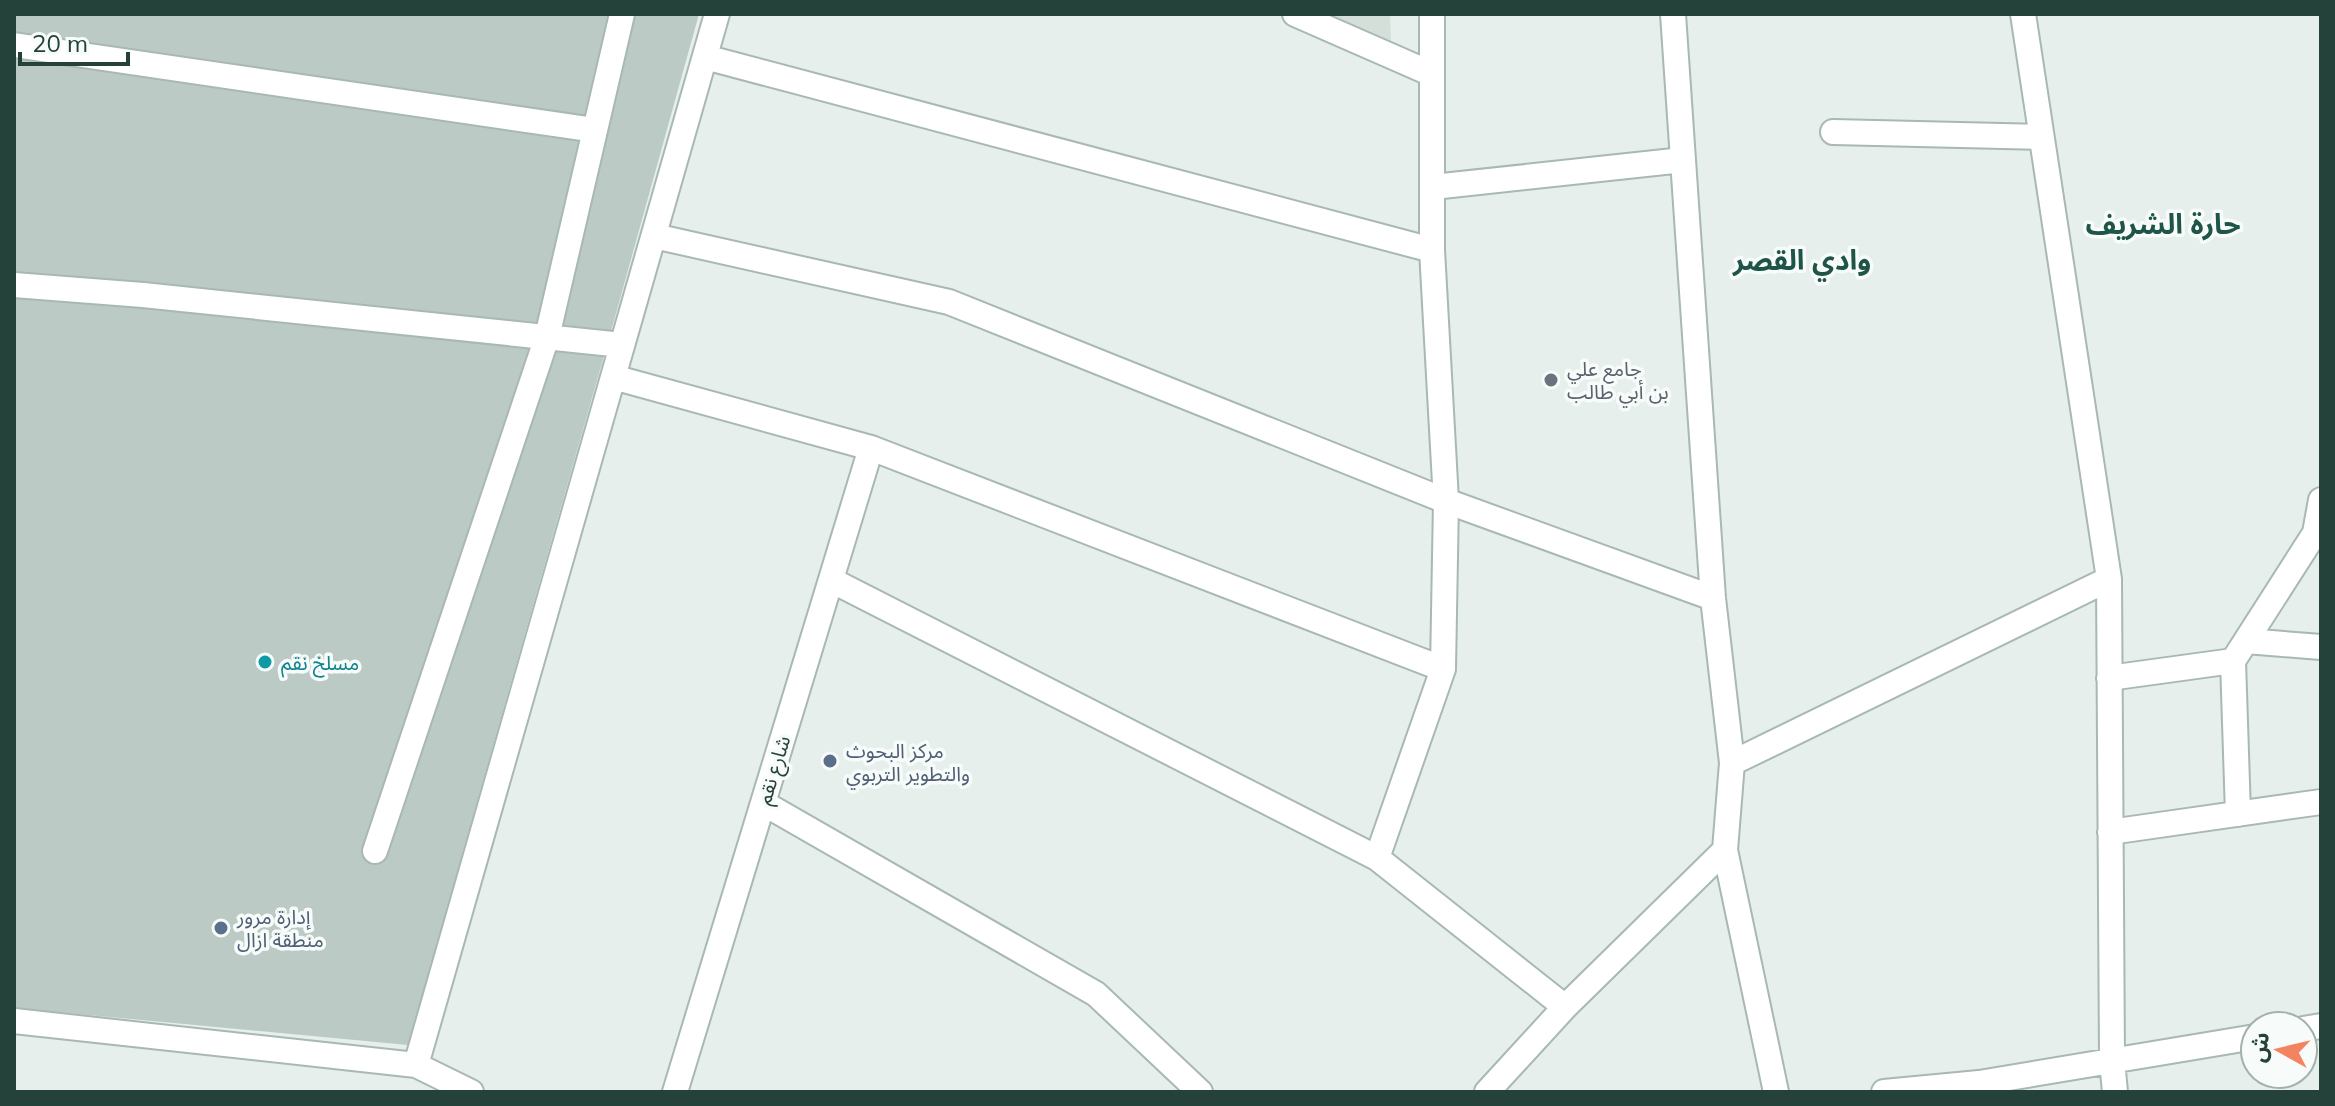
<svg xmlns="http://www.w3.org/2000/svg" width="2335" height="1106" font-family="Mulish,'Noto Sans Arabic',sans-serif">
<style>
.built{fill:#d4dfda}
.building{fill:#bbcac4}
.lines{fill:none;stroke-linecap:round;stroke-linejoin:round}
.minor-casing{stroke:#a8b8b2;stroke-width:28}
.minor{stroke:#fff;stroke-width:24}
.worship-dot{fill:#6b7280;stroke:#f7fbf9;stroke-width:3}
.culture-dot{fill:#0f9aa8;stroke:#f7fbf9;stroke-width:3}
.service-dot{fill:#5c6f8a;stroke:#f7fbf9;stroke-width:3}
.labels{text-anchor:middle;dominant-baseline:central;stroke-width:7;stroke-linejoin:round;paint-order:stroke}
.worship-label{font-size:20px;fill:#5b616d;stroke:#f7fbf9;text-anchor:start}
.culture-label{font-size:20px;fill:#0d838f;stroke:#f7fbf9;text-anchor:start}
.service-label{font-size:20px;fill:#4e5e75;stroke:#f7fbf9;text-anchor:start}
.street-label{font-size:20px;fill:#24423a;stroke:#f7fbf9}
.district-label{font-size:28px;font-weight:bold;fill:#1f5548;stroke:#f7fbf9}
</style>
<rect width="100%" height="100%" fill="#e6efeb"/>
<path class="built" d="M1329,14H1390L1391,41Z"/>
<path class="building" d="M14,14H699L615,317L408,1045L14,1008Z"/>
<g class="lines">
<defs>
<path id="minor" d="M1295,14L1432,74
M1673,14L1713,598L1732,763L1725,850L1776,1092
M2023,14L2109,579L2112,1061L2115,1092
M14,45L595,130
M705,57L1432,250
M1833,132L2041,137
M1433,187L1683,160
M654,236L949,302L1446,501L1713,598
M14,285L143,295L622,345
M613,377L871,448L1443,669
M831,580L1377,858L1565,1007
M2246,641L2321,647
M2233,661L2238,814
M2109,678L2233,661L2315,533L2321,500
M1732,763L2109,579
M763,803L1096,994L1200,1092
M2110,832L2321,802
M375,851L547,337L622,14
M1377,858L1443,669L1446,501L1432,250V14
M14,1021L416,1065L471,1092
M2303,1029L2321,1026
M416,1065L717,14
M675,1092L871,448
M1487,1092L1565,1007L1725,850
M1884,1092L1979,1083L2255,1037"/>
</defs>
<use href="#minor" class="minor-casing"/>
<use href="#minor" class="minor"/>
</g>
<circle class="worship-dot" cx="1551" cy="380" r="8"/>
<circle class="culture-dot" cx="265" cy="662" r="8"/>
<g class="service-dot">
<circle cx="830" cy="761" r="8"/>
<circle cx="221" cy="928" r="8"/>
</g>
<g class="labels">
<g class="worship-label">
<text x="1567" y="368">جامع علي<tspan x="1567" dy="23">بن أبي طالب</tspan></text>
</g>
<g class="culture-label">
<text x="281" y="662">مسلخ نقم</text>
</g>
<g class="service-label">
<text x="846" y="750">مركز البحوث<tspan x="846" dy="23">والتطوير التربوي</tspan></text>
<text x="237" y="916">إدارة مرور<tspan x="237" dy="23">منطقة ازال</tspan></text>
</g>
<g class="street-label">
<text transform="translate(773 770) rotate(-73)">شارع نقم</text>
</g>
<g class="district-label">
<text x="2163" y="223">حارة الشريف</text>
<text x="1802" y="259">وادي القصر</text>
</g>
</g>
<rect width="2335" height="1106" fill="none" stroke="#24423a" stroke-width="32"/>
<g transform="translate(2279 1050) rotate(278)"><circle r="38" fill="#f7fbf9" stroke="#a3b1ad" stroke-width="2"/>
<path d="M0-6L14 30L0 20L-14 30Z" fill="#f4845f"/>
<text y="-12" font-size="22" font-weight="bold" text-anchor="middle" fill="#24423a">ش</text>
</g>
<path d="M20 52v12h108v-12" fill="none" stroke="#24423a" stroke-width="4"/>
<text x="32" y="52" font-size="24" fill="#24423a" stroke="#f7fbf9" stroke-width="6" paint-order="stroke">20 m</text>
</svg>
